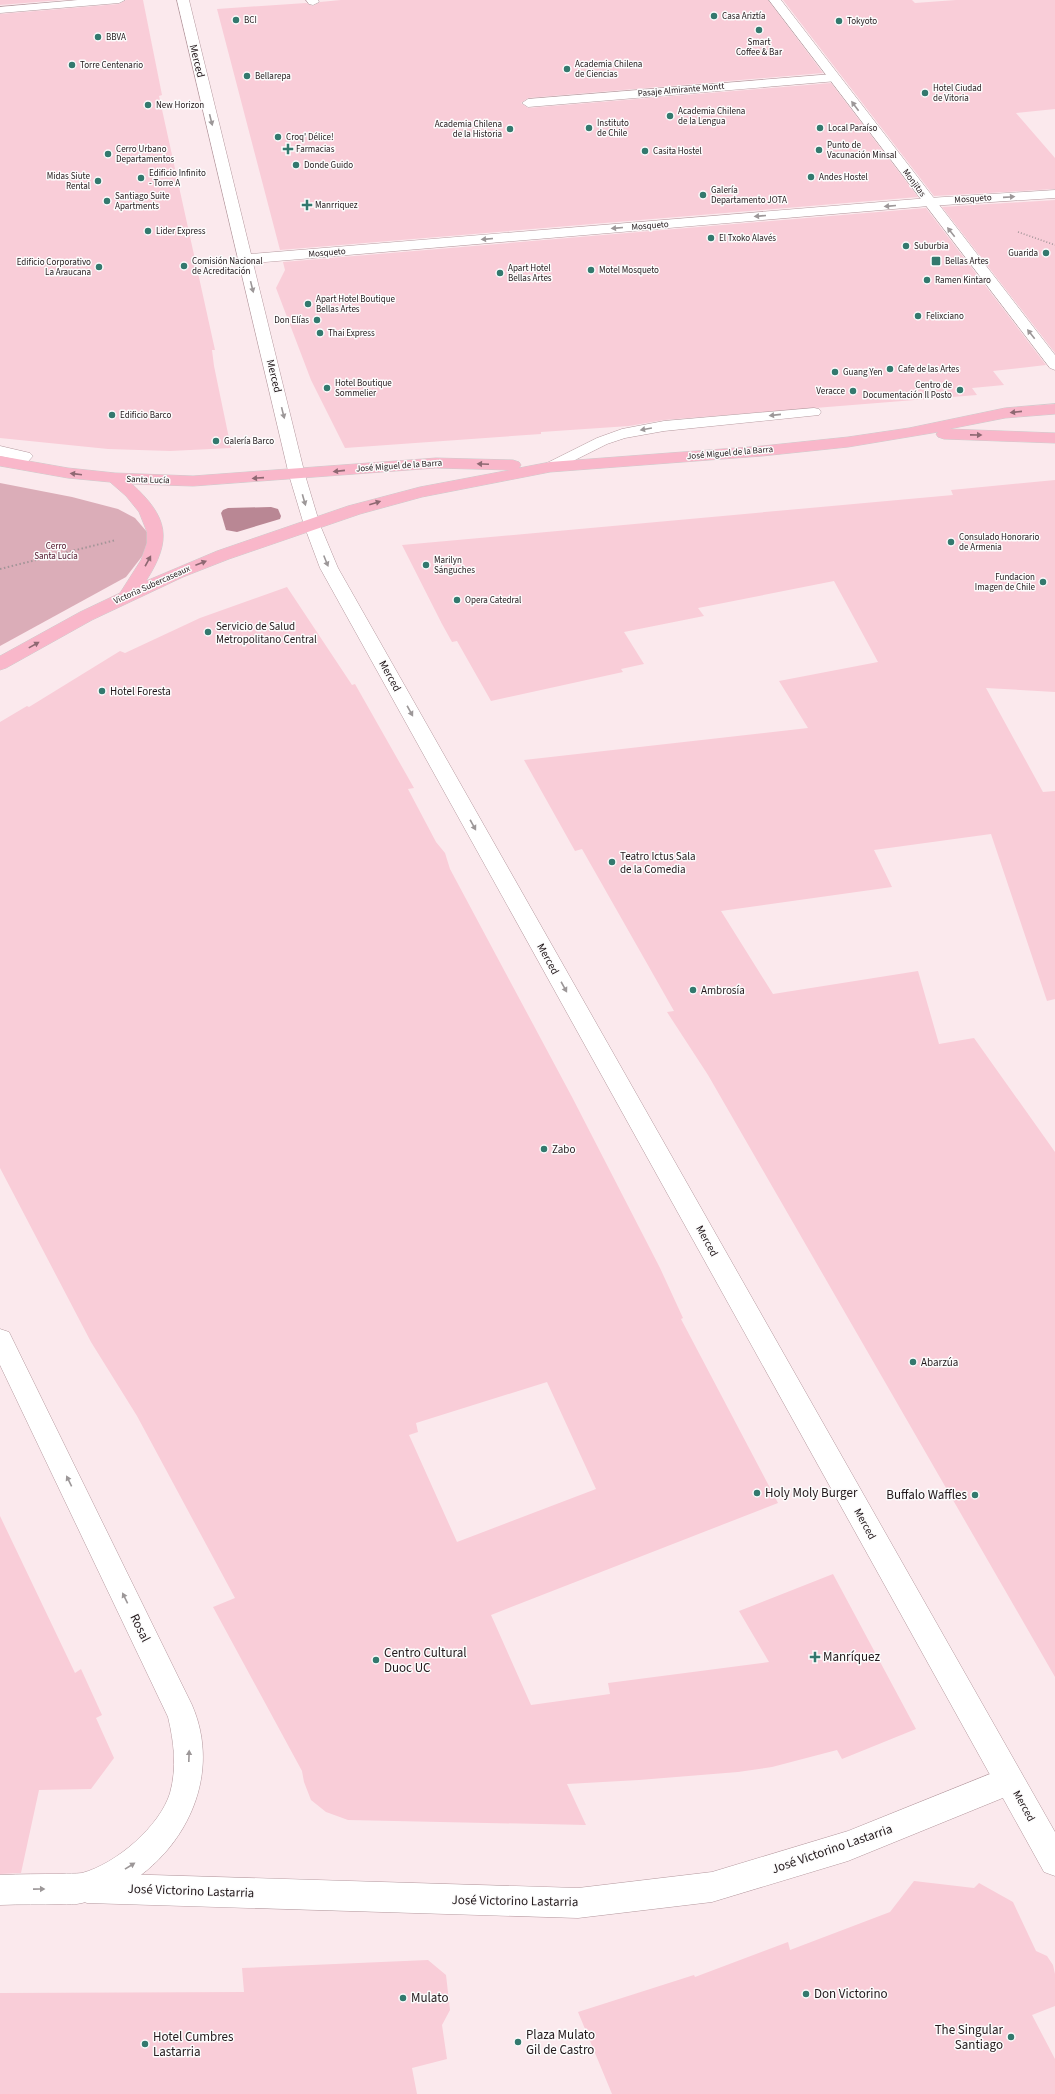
<svg xmlns="http://www.w3.org/2000/svg" width="1055" height="2094" font-family="'Source Sans 3',sans-serif">
<style>
.green{fill:#dbadb8}
.water{fill:#b98794}
.building{fill:#f9cdd8;fill-rule:evenodd}
.lines{fill:none;stroke-linecap:round;stroke-linejoin:round}
.service-casing{stroke:#b4989e;stroke-width:1}
.pedestrian-casing{stroke:#b4989e;stroke-width:1}
.minor-casing{stroke:#b4989e;stroke-width:1}
.tertiary-casing{stroke:#b4989e;stroke-width:1}
.secondary-casing{stroke:#b4989e;stroke-width:1}
.primary-casing{stroke:#cecccd;stroke-width:1}
.path-far1{stroke:#a29497;stroke-width:1.5;stroke-dasharray:1 2;stroke-linecap:butt}
.path{stroke:#a29497;stroke-width:2;stroke-dasharray:1.5 2.5;stroke-linecap:butt}
.service{fill:#fff;fill-rule:evenodd}
.pedestrian{fill:#fff;fill-rule:evenodd}
.minor{fill:#fff;fill-rule:evenodd}
.tertiary{fill:#fff;fill-rule:evenodd}
.secondary{fill:#fff;fill-rule:evenodd}
.primary{fill:#f9b7ca;fill-rule:evenodd}
.oneway{fill:#9c9798}
.oneway2{fill:#8e6872}
.poi-dot{fill:#33796e;stroke:#fcfcfc;stroke-width:1.5}
.labels{text-anchor:middle;dominant-baseline:central;stroke-width:3;stroke-linejoin:round;paint-order:stroke}
.far-poi-label{font-size:9px;fill:#22181b;stroke:#fcfcfc;text-anchor:start}
.far-street-label{font-size:9px;fill:#22181b;stroke:#fcfcfc}
.far-park-label{font-size:9px;fill:#4c0e26;stroke:#fcfcfc}
.street-label{font-size:11px;fill:#22181b;stroke:#fcfcfc}
.poi-label{font-size:11px;fill:#22181b;stroke:#fcfcfc;text-anchor:start}
.near-poi-label{font-size:13px;fill:#22181b;stroke:#fcfcfc;text-anchor:start}
.near-street-label{font-size:13px;fill:#22181b;stroke:#fcfcfc}
</style>
<rect width="100%" height="100%" fill="#fbe9ed"/>
<path class="green" d="M0,483L72,497L118,509L135,518L147,532V550L126,577L0,646Z"/>
<path class="water" d="M271,507L278,509L281,516L280,519L237,532L226,530L221,513L223,510L228,508Z"/>
<path class="building" d="M0,0H61L0,5Z
M126,0H143L162,95L159,96L215,350H212L214,366L231,448L170,451L108,449L0,438V14L119,4Z
M341,0H768L823,73L528,98L521,103L528,108L831,83L918,197L280,250L217,9L306,3L313,6L320,2Z
M783,0H912L915,3L956,0H1055V109L1016,113L1055,158V189L934,196Z
M1055,200V353L942,207Z
M926,208L1046,365L993,371L1004,385L972,388L977,395L664,420L629,426L541,432V434L345,448L311,380L276,288L285,270L283,262Z
M1055,480V692L986,688L1043,792L1055,791V999L1047,1001L991,834L874,850L892,887L721,911L773,994L918,971L939,1044L974,1038L1055,1152V1677L708,1075L667,1012L674,1011L582,849L575,851L524,760L808,728L779,681L878,662L834,581L698,608L704,616L624,632L644,664L621,669L623,672L491,701L457,641L452,642L442,624L402,545L953,495L951,490Z
M287,587L352,685L355,684L414,788L408,789L436,842L445,853L450,869L572,1097L660,1268L683,1318L681,1319L778,1503L491,1615L531,1705L610,1694L608,1683L769,1662L739,1611L833,1574L916,1729L842,1759L837,1750L772,1767L738,1772L639,1780L567,1784L586,1825L348,1820L326,1812L311,1800L304,1782L302,1771L213,1607L235,1598L137,1416L91,1342L0,1168V722L27,706L29,707L120,651L125,653L200,618ZM547,1382L596,1489L457,1542L409,1435L418,1432L416,1423Z
M0,1516L75,1673L81,1669L102,1715L96,1718L114,1758L91,1789L39,1790L21,1873L0,1874Z
M914,1881L974,1888L979,1883L1013,1902L1036,1951L1047,1956L1053,1965L1055,1974V2006L1032,2015L1055,2059V2094H612L578,2012L694,1975L695,1977L788,1942L790,1950L890,1912Z
M428,1960L446,1975L450,2010L442,2025L447,2059L412,2068L417,2094H0V1993L244,1992L242,1968Z"/>
<g class="lines">
<defs>
<path id="service" d="M306,0H318L319,2L313,5L309,4Z
M814,408L819,409L821,412L819,415L664,431L625,438L607,444L555,470H545L542,467L545,464L597,438L622,429L664,421Z
M0,446L30,453L33,456L23,467H13L10,464L14,459L0,456Z"/>
<path id="pedestrian" d="M1010,1766L1020,1771L1025,1781L1020,1791L848,1861L712,1902L578,1918L87,1903L76,1899L72,1888L76,1877L87,1873L578,1888L712,1872L848,1831Z"/>
<path id="minor" d="M177,0H189L251,254L929,198L1055,190V198L929,206L253,263L305,475L320,525L318,529L312,530L306,529L304,525L289,475Z
M833,74L837,75L839,78L837,81L528,107L522,103L528,99Z
M0,1329L9,1332L192,1705C229,1790 167,1883 82,1903C75,1905 68,1904 61,1904C41,1905 20,1904 0,1905V1875C20,1874 41,1874 61,1874C68,1873 75,1874 82,1873C116,1864 160,1826 170,1793C177,1768 174,1742 168,1717L0,1365Z"/>
<path id="tertiary" d="M78,0H125L119,3L0,13V7Z
M312,520L318,521L320,525L338,568L1055,1832V1876L1044,1872L320,568L304,525L306,521Z"/>
<path id="secondary" d="M769,0H781L1055,355V370L1050,368Z"/>
<path id="primary" d="M1055,404V414L1005,418L949,429L1055,433V443L944,439L938,437L936,434L938,432L848,447L762,456L550,472L422,497L360,514L229,559L183,577L92,620L6,668L0,670V656L80,612L120,593L141,560L147,543V532L139,512L126,496L110,482L68,478L0,466V456L68,468L115,473L193,476L436,458L513,460L519,462L521,465L519,468L550,462L762,446L848,437L909,428L1005,408ZM436,468L510,470L420,487L348,506L217,551L146,581C173,539 168,517 132,484L193,486Z"/>
</defs>
<use href="#service" class="service-casing"/>
<use href="#pedestrian" class="pedestrian-casing"/>
<use href="#minor" class="minor-casing"/>
<use href="#tertiary" class="tertiary-casing"/>
<use href="#secondary" class="secondary-casing"/>
<use href="#primary" class="primary-casing"/>
<path class="path-far1" d="M1018,232L1055,245"/>
<path class="path" d="M0,569L116,540"/>
<use href="#service" class="service"/>
<use href="#pedestrian" class="pedestrian"/>
<use href="#minor" class="minor"/>
<use href="#tertiary" class="tertiary"/>
<use href="#secondary" class="secondary"/>
<use href="#primary" class="primary"/>
</g>
<defs><path id="oneway-solid" d="M-6-.8H1V-3.2L6.5 0L1 3.2V.8H-6Z"/></defs>
<g class="oneway">
<use href="#oneway-solid" transform="translate(855 106) rotate(-127)"/>
<use href="#oneway-solid" transform="translate(211 120) rotate(76)"/>
<use href="#oneway-solid" transform="translate(1009 197) rotate(-4)"/>
<use href="#oneway-solid" transform="translate(890 206) rotate(175)"/>
<use href="#oneway-solid" transform="translate(760 216) rotate(175)"/>
<use href="#oneway-solid" transform="translate(617 228) rotate(175)"/>
<use href="#oneway-solid" transform="translate(951 232) rotate(-128)"/>
<use href="#oneway-solid" transform="translate(487 239) rotate(175)"/>
<use href="#oneway-solid" transform="translate(252 287) rotate(76)"/>
<use href="#oneway-solid" transform="translate(1031 334) rotate(-128)"/>
<use href="#oneway-solid" transform="translate(283 413) rotate(76)"/>
<use href="#oneway-solid" transform="translate(775 415) rotate(174)"/>
<use href="#oneway-solid" transform="translate(646 429) rotate(170)"/>
<use href="#oneway-solid" transform="translate(304 500) rotate(74)"/>
<use href="#oneway-solid" transform="translate(326 561) rotate(68)"/>
<use href="#oneway-solid" transform="translate(410 711) rotate(61)"/>
<use href="#oneway-solid" transform="translate(473 825) rotate(61)"/>
<use href="#oneway-solid" transform="translate(564 987) rotate(61)"/>
<use href="#oneway-solid" transform="translate(69 1481) rotate(-116)"/>
<use href="#oneway-solid" transform="translate(125 1598) rotate(-116)"/>
<use href="#oneway-solid" transform="translate(189 1756) rotate(-88)"/>
<use href="#oneway-solid" transform="translate(130 1866) rotate(-32)"/>
<use href="#oneway-solid" transform="translate(39 1889) rotate(-1)"/>
</g>
<g class="oneway2">
<use href="#oneway-solid" transform="translate(1016 412) rotate(174)"/>
<use href="#oneway-solid" transform="translate(976 435) rotate(1)"/>
<use href="#oneway-solid" transform="translate(483 464) rotate(-177)"/>
<use href="#oneway-solid" transform="translate(339 471) rotate(174)"/>
<use href="#oneway-solid" transform="translate(76 474) rotate(-173)"/>
<use href="#oneway-solid" transform="translate(258 478) rotate(176)"/>
<use href="#oneway-solid" transform="translate(375 503) rotate(-17)"/>
<use href="#oneway-solid" transform="translate(148 561) rotate(-61)"/>
<use href="#oneway-solid" transform="translate(201 563) rotate(-21)"/>
<use href="#oneway-solid" transform="translate(34 645) rotate(-29)"/>
</g>
<g class="poi-dot">
<circle cx="714" cy="16" r="4"/>
<circle cx="236" cy="20" r="4"/>
<circle cx="839" cy="21" r="4"/>
<circle cx="759" cy="30" r="4"/>
<circle cx="98" cy="37" r="4"/>
<circle cx="72" cy="65" r="4"/>
<circle cx="567" cy="69" r="4"/>
<circle cx="247" cy="76" r="4"/>
<circle cx="925" cy="93" r="4"/>
<circle cx="148" cy="105" r="4"/>
<circle cx="670" cy="116" r="4"/>
<circle cx="589" cy="128" r="4"/>
<circle cx="820" cy="128" r="4"/>
<circle cx="510" cy="129" r="4"/>
<circle cx="278" cy="137" r="4"/>
<path d="M286 143h4v4h4v4h-4v4h-4v-4h-4v-4h4z"/>
<circle cx="819" cy="150" r="4"/>
<circle cx="645" cy="151" r="4"/>
<circle cx="108" cy="154" r="4"/>
<circle cx="296" cy="165" r="4"/>
<circle cx="811" cy="177" r="4"/>
<circle cx="141" cy="178" r="4"/>
<circle cx="98" cy="181" r="4"/>
<circle cx="703" cy="195" r="4"/>
<circle cx="107" cy="201" r="4"/>
<path d="M305 199h4v4h4v4h-4v4h-4v-4h-4v-4h4z"/>
<circle cx="148" cy="231" r="4"/>
<circle cx="711" cy="238" r="4"/>
<circle cx="906" cy="246" r="4"/>
<circle cx="1046" cy="253" r="4"/>
<rect x="931" y="256" width="10" height="10" rx="2"/>
<circle cx="184" cy="266" r="4"/>
<circle cx="99" cy="267" r="4"/>
<circle cx="591" cy="270" r="4"/>
<circle cx="500" cy="273" r="4"/>
<circle cx="927" cy="280" r="4"/>
<circle cx="308" cy="304" r="4"/>
<circle cx="918" cy="316" r="4"/>
<circle cx="317" cy="320" r="4"/>
<circle cx="320" cy="333" r="4"/>
<circle cx="890" cy="369" r="4"/>
<circle cx="835" cy="372" r="4"/>
<circle cx="327" cy="388" r="4"/>
<circle cx="960" cy="390" r="4"/>
<circle cx="853" cy="391" r="4"/>
<circle cx="112" cy="415" r="4"/>
<circle cx="216" cy="441" r="4"/>
<circle cx="951" cy="542" r="4"/>
<circle cx="426" cy="565" r="4"/>
<circle cx="1043" cy="582" r="4"/>
<circle cx="457" cy="600" r="4"/>
<circle cx="208" cy="632" r="4"/>
<circle cx="102" cy="691" r="4"/>
<circle cx="612" cy="862" r="4"/>
<circle cx="693" cy="990" r="4"/>
<circle cx="544" cy="1149" r="4"/>
<circle cx="913" cy="1362" r="4"/>
<circle cx="757" cy="1493" r="4"/>
<circle cx="975" cy="1495" r="4"/>
<path d="M813 1651h4v4h4v4h-4v4h-4v-4h-4v-4h4z"/>
<circle cx="376" cy="1660" r="4"/>
<circle cx="806" cy="1994" r="4"/>
<circle cx="403" cy="1998" r="4"/>
<circle cx="1011" cy="2037" r="4"/>
<circle cx="518" cy="2042" r="4"/>
<circle cx="145" cy="2044" r="4"/>
</g>
<g class="labels">
<g class="far-poi-label">
<text x="722" y="16">Casa Ariztía</text>
<text x="244" y="20">BCI</text>
<text x="847" y="21">Tokyoto</text>
<text x="106" y="37">BBVA</text>
<text x="759" y="42" text-anchor="middle">Smart<tspan x="759" dy="10">Coffee &amp; Bar</tspan></text>
<text x="575" y="64">Academia Chilena<tspan x="575" dy="10">de Ciencias</tspan></text>
<text x="80" y="65">Torre Centenario</text>
<text x="255" y="76">Bellarepa</text>
<text x="933" y="88">Hotel Ciudad<tspan x="933" dy="10">de Vitoria</tspan></text>
<text x="156" y="105">New Horizon</text>
<text x="678" y="111">Academia Chilena<tspan x="678" dy="10">de la Lengua</tspan></text>
<text x="597" y="123">Instituto<tspan x="597" dy="10">de Chile</tspan></text>
<text x="502" y="124" text-anchor="end">Academia Chilena<tspan x="502" dy="10">de la Historia</tspan></text>
<text x="828" y="128">Local Paraíso</text>
<text x="286" y="137">Croq' Délice!</text>
<text x="827" y="145">Punto de<tspan x="827" dy="10">Vacunación Minsal</tspan></text>
<text x="116" y="149">Cerro Urbano<tspan x="116" dy="10">Departamentos</tspan></text>
<text x="296" y="149">Farmacias</text>
<text x="653" y="151">Casita Hostel</text>
<text x="304" y="165">Donde Guido</text>
<text x="149" y="173">Edificio Infinito<tspan x="149" dy="10">- Torre A</tspan></text>
<text x="90" y="176" text-anchor="end">Midas Siute<tspan x="90" dy="10">Rental</tspan></text>
<text x="819" y="177">Andes Hostel</text>
<text x="711" y="190">Galería<tspan x="711" dy="10">Departamento JOTA</tspan></text>
<text x="115" y="196">Santiago Suite<tspan x="115" dy="10">Apartments</tspan></text>
<text x="315" y="205">Manrriquez</text>
<text x="156" y="231">Lider Express</text>
<text x="719" y="238">El Txoko Alavés</text>
<text x="914" y="246">Suburbia</text>
<text x="1038" y="253" text-anchor="end">Guarida</text>
<text x="192" y="261">Comisión Nacional<tspan x="192" dy="10">de Acreditación</tspan></text>
<text x="945" y="261">Bellas Artes</text>
<text x="91" y="262" text-anchor="end">Edificio Corporativo<tspan x="91" dy="10">La Araucana</tspan></text>
<text x="508" y="268">Apart Hotel<tspan x="508" dy="10">Bellas Artes</tspan></text>
<text x="599" y="270">Motel Mosqueto</text>
<text x="935" y="280">Ramen Kintaro</text>
<text x="316" y="299">Apart Hotel Boutique<tspan x="316" dy="10">Bellas Artes</tspan></text>
<text x="926" y="316">Felixciano</text>
<text x="309" y="320" text-anchor="end">Don Elías</text>
<text x="328" y="333">Thai Express</text>
<text x="898" y="369">Cafe de las Artes</text>
<text x="843" y="372">Guang Yen</text>
<text x="335" y="383">Hotel Boutique<tspan x="335" dy="10">Sommelier</tspan></text>
<text x="952" y="385" text-anchor="end">Centro de<tspan x="952" dy="10">Documentación Il Posto</tspan></text>
<text x="845" y="391" text-anchor="end">Veracce</text>
<text x="120" y="415">Edificio Barco</text>
<text x="224" y="441">Galería Barco</text>
<text x="959" y="537">Consulado Honorario<tspan x="959" dy="10">de Armenia</tspan></text>
<text x="434" y="560">Marilyn<tspan x="434" dy="10">Sánguches</tspan></text>
<text x="1035" y="577" text-anchor="end">Fundacion<tspan x="1035" dy="10">Imagen de Chile</tspan></text>
<text x="465" y="600">Opera Catedral</text>
</g>
<g class="far-street-label">
<text transform="translate(681 90) rotate(-5)">Pasaje Almirante Montt</text>
<text transform="translate(914 183) rotate(53)">Monjitas</text>
<text transform="translate(973 199) rotate(-4)">Mosqueto</text>
<text transform="translate(650 226) rotate(-5)">Mosqueto</text>
<text transform="translate(327 253) rotate(-5)">Mosqueto</text>
<text transform="translate(730 453) rotate(-5)">José Miguel de la Barra</text>
<text transform="translate(399 466) rotate(-4)">José Miguel de la Barra</text>
<text transform="translate(148 480) rotate(2)">Santa Lucía</text>
<text transform="translate(152 585) rotate(-24)">Victoria Subercaseaux</text>
</g>
<g class="far-park-label">
<text x="56" y="546">Cerro<tspan x="56" dy="10">Santa Lucía</tspan></text>
</g>
<g class="street-label">
<text transform="translate(197 61) rotate(76)">Merced</text>
<text transform="translate(274 376) rotate(76)">Merced</text>
<text transform="translate(390 676) rotate(61)">Merced</text>
<text transform="translate(548 959) rotate(61)">Merced</text>
<text transform="translate(707 1241) rotate(61)">Merced</text>
<text transform="translate(865 1524) rotate(61)">Merced</text>
<text transform="translate(1024 1806) rotate(61)">Merced</text>
</g>
<g class="poi-label">
<text x="216" y="626">Servicio de Salud<tspan x="216" dy="13">Metropolitano Central</tspan></text>
<text x="110" y="691">Hotel Foresta</text>
<text x="620" y="856">Teatro Ictus Sala<tspan x="620" dy="13">de la Comedia</tspan></text>
<text x="701" y="990">Ambrosía</text>
<text x="552" y="1149">Zabo</text>
<text x="921" y="1362">Abarzúa</text>
</g>
<g class="near-poi-label">
<text x="765" y="1493">Holy Moly Burger</text>
<text x="967" y="1495" text-anchor="end">Buffalo Waffles</text>
<text x="384" y="1653">Centro Cultural<tspan x="384" dy="15">Duoc UC</tspan></text>
<text x="823" y="1657">Manríquez</text>
<text x="814" y="1994">Don Victorino</text>
<text x="411" y="1998">Mulato</text>
<text x="1003" y="2030" text-anchor="end">The Singular<tspan x="1003" dy="15">Santiago</tspan></text>
<text x="526" y="2035">Plaza Mulato<tspan x="526" dy="15">Gil de Castro</tspan></text>
<text x="153" y="2037">Hotel Cumbres<tspan x="153" dy="15">Lastarria</tspan></text>
</g>
<g class="near-street-label">
<text transform="translate(140 1628) rotate(64)">Rosal</text>
<text transform="translate(832 1849) rotate(-19)">José Victorino Lastarria</text>
<text transform="translate(191 1891) rotate(2)">José Victorino Lastarria</text>
<text transform="translate(515 1901) rotate(1)">José Victorino Lastarria</text>
</g>
</g>
</svg>
